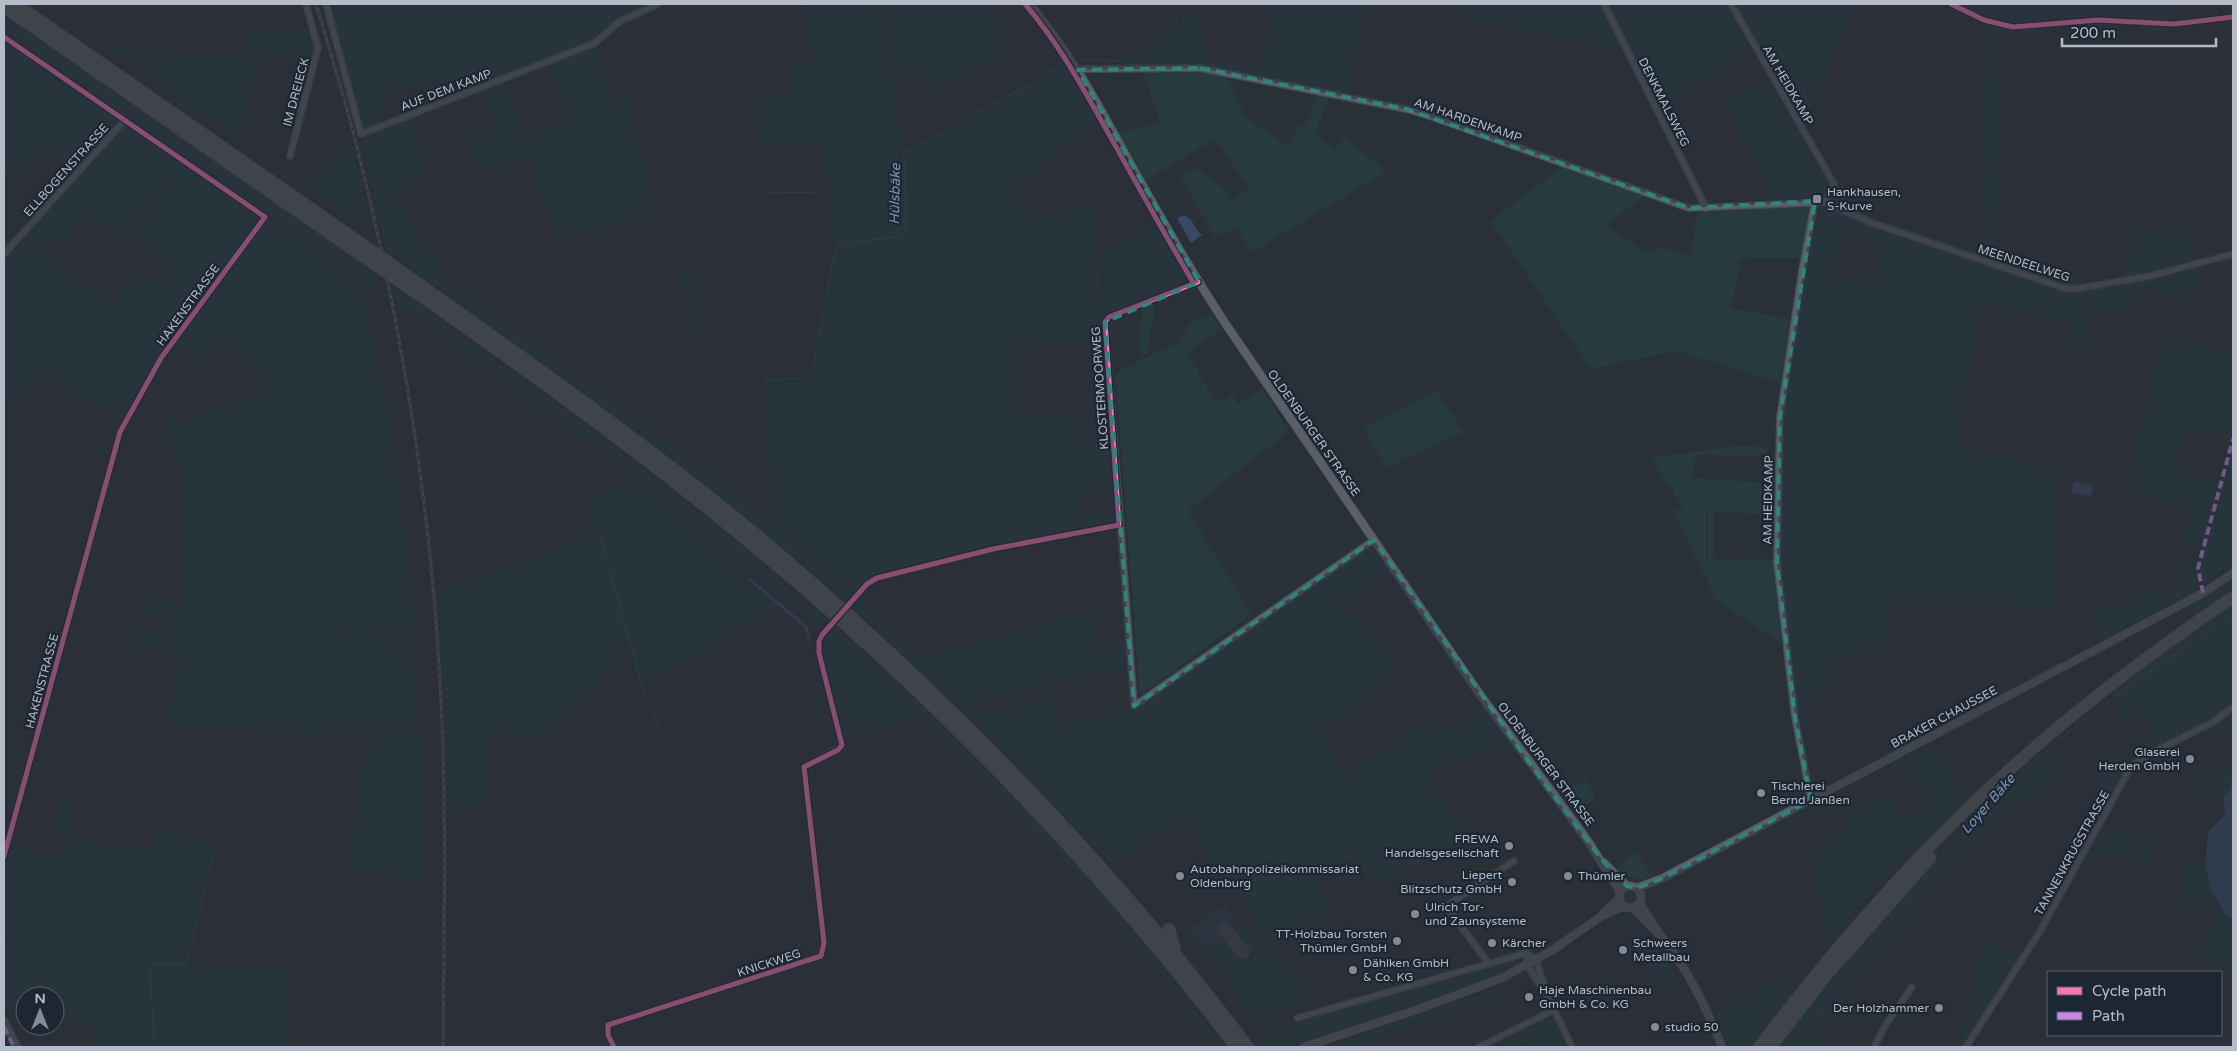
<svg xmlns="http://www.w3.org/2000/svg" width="2237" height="1051" font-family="'Varela Round',sans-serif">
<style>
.airport{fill:#313a48}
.green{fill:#273a3e;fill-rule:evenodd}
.water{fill:#384963}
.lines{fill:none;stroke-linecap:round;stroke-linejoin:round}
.stream{stroke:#384963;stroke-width:1}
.taxiway{stroke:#42464e;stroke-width:14}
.minor-casing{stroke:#484c53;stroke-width:8}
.tertiary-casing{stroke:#484c53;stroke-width:9}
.motorway-casing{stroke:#474c53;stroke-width:13}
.minor{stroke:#5a5e66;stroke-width:5.5}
.tertiary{stroke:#5a5e66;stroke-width:8}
.motorway{stroke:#5a5d60;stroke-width:11}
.rail-casing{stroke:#595d64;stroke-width:3}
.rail{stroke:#1d2633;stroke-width:1;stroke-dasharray:4;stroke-linecap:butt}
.motorway-bridge-casing{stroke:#474c53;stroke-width:13;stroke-linecap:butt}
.motorway-bridge{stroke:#5a5d60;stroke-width:11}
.quiet{stroke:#c787e3;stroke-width:4;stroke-dasharray:8 4;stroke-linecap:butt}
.cycleway-casing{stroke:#1d2633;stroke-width:8}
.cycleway{stroke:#fb73b8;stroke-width:5}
.marked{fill:none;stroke:#308480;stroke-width:4;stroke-dasharray:10 6;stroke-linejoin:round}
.poi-dot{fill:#848b96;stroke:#1d2633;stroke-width:2}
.labels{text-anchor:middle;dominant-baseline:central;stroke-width:4.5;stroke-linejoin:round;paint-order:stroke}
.street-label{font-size:12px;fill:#b4bcc9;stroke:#1d2633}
.poi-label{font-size:12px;fill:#b4bcc9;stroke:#1d2633;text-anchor:start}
.water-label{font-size:14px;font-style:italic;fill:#7c92b1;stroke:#1d2633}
</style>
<rect width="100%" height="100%" fill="#2a3038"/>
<path class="airport" d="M1224,905L1237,921L1205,947L1190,929L1218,907L1220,909Z"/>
<path class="green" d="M325,4H658L619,22L595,43L613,100L628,97L659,217L557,236L529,156L478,172L471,147V135L496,127L482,87L504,78L524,137L568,119L550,62L586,46L459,94L454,76L392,90L381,126L416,113L417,143L423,168L394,190L447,279L774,519L764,380C780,379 801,382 813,370L835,248L823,145L759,147L755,98L793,96L792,64L812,63L807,4H856V13L891,14L888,60L892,61L896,4H982L1010,45L951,83L930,85L892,61L903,147L906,151L1066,62L1097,115L1013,192L1037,218L1095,202L1104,339L1020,346L1021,416L1109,410V415L1083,418L1074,424L1076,446L1111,442L1114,491L1081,493L1083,516L1115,513L1116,521L1070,534L1067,521L1069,536L1039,542L1051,514L1037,540L994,547L893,570L866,579L857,589L776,522L783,532L853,592L846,601L749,519L625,422L386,250L361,134L323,7Z
M1272,4H1366L1352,95L1205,66L1226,74L1242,109L1241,112L1261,129L1262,126L1289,147L1300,123L1305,126L1318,94L1330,96L1315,133L1335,149L1346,137L1386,172L1251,253L1236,227L1215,238L1180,176L1195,168L1224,188L1230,200L1249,189L1215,139L1145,181L1118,133L1160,121L1141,68L1121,64L1194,13L1203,12L1206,60L1263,69Z
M1467,4H1725L1751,52L1722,68L1712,78L1657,105L1631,52L1465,18Z
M1733,4H1855L1813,108L1793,107Z
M1942,4H2174L2166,23L2168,32L2113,25L2001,34L1997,257L2068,279L2091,283L2119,280L2135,229L2186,225L2191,227L2194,233L2193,264H2209L2183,300L2145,286L2131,315L2090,306L2081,353L2065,348L2072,324L1983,301L1957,445L2059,472L2058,605L1886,606L1889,651L1842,657L1836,670L1835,693L1799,708L1780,564L1784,419L1805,273L1821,210L1839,179L1851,200L1881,221L1979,251L1988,28ZM1854,225L1886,250L1873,285L1826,276Z
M4,16L172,130L378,276V287L366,281L344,263L230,188L59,69L4,28Z
M250,27L316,29L321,47L318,48L314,60L264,56L238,137L111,47L249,55Z
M4,40L265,217L359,282L370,315L375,353L394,439L415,612L412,637L327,636L412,644L421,733L412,735L296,733L167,727L182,654L132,645L136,628L167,634L170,618L139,612L144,592L184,608L185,478L177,459L159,440L174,415L190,426L198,413L228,405L269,389L229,333L205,368L172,344L126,418L43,373L25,398L4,396V240L10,246L78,171L50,145L27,168L15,154L4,181ZM160,186L165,188L134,232L150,243L144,252L168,271L156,286L139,273L115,305L40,252L50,236L60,245L84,212L123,240Z
M1767,80L1830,186L1823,198H1774L1722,102Z
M353,146L372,231L305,185L341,147Z
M1563,166L1643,197L1607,225L1646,253L1660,247L1691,255L1697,213L1811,204L1801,258L1741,259L1731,308L1790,319L1780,384L1677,351L1591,369L1490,221Z
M1158,228L1192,283L1109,316L1105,314L1103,250Z
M702,269L699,347L696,348L678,270Z
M392,286C542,391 691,497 827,620L819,628C687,508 539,406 395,301Z
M1155,303L1148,353L1140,357L1141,309Z
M1211,313L1222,329L1187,352L1216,403L1232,394L1238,404L1262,389L1289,431L1188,511L1252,614L1140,695L1115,373L1180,341L1177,335H1184L1190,323Z
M2166,332L2233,353V561L2204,582L2198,570L2196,589L2098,643V605H2130L2131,590L2170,594L2173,579L2181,582L2185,565L2198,567L2204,544L2184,537L2189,510L2126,487ZM2186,426L2233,440L2221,484L2175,470Z
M1436,391L1464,432L1386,468L1363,428Z
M1737,446L1769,447L1767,455H1696L1692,478L1772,483L1773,515L1714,511L1713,559L1774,560L1781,644L1715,599L1707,582L1708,509H1699L1706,510V579L1674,512L1683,506L1650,458Z
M630,480L739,568L746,579L779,607L639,685L629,642L550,737L488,734L487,806L448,804L440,627L443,588L597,534L586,498Z
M1369,545L1389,573L1340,602L1351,621L1365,613L1399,674L1321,730L1346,773L1425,723L1433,738L1451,727L1457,736L1471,728L1466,719L1484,708L1509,745L1426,770L1469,839L1374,888L1354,857L1314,878L1332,910L1272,940L1180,816L1153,840L1111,864L979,725L853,608L863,597L921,657L1095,610L1099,645L1124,639L1127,666L1064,679L971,704L981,714L1053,697L1064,724L1138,710Z
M2233,577V591L2195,615L2189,612L2191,605Z
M2233,604V731L2210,738L2201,724L2152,750L2141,741V737L2153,724L2154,717L2134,718L2123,714L2120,705L2112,695L2161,654Z
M835,626C872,660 910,693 946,728C1047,827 1140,933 1223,1047H1217L1153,964L1073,869L921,720L917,724L912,719L878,732L844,736L822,659V646Z
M373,736L413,737L423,739L425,884L347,866L368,743Z
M2054,742C2009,789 1966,838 1924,887C1878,939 1833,990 1794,1047H1780C1850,944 1940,856 2025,765Z
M1928,747L1972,796L1895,864L1827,941L1811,850L1849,826V813L1882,795L1901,819L1927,801L1912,769L1900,774L1891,764Z
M2050,755L2066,769C2051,781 2035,792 2021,804C1956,859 1902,927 1848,991L1853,996L1822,1031L1818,1047H1799L1820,1017L1889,934L2019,786Z
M2119,755L2128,772L2111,803L2089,772Z
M2217,762L2233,765L2231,788L2223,797L2187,783L2217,772Z
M1586,780L1596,798L1576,812L1563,793Z
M62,799L75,805L65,833L106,845L152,850L159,830L216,841L187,962L292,967V1047H91L92,1026L55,1016V996H25V1008L4,1002V958L10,938L4,936V856L8,842L58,857L65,833L53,829Z
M2106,827L2148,837L2153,841L2152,861L2088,856L2101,831Z
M1635,852L1652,875C1639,884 1626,877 1616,867Z
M2185,862L2206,863L2207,881L2224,912L2233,920V971L2177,941ZM2208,891L2222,910L2200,948L2179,938L2187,910Z
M1623 897a8 8 0 1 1 16 0a8 8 0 1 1-16 0Z
M1617,917L1631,918L1643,930L1677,977L1660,988Z
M1237,921L1245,931L1252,926L1269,941L1315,998L1256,1017L1186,933L1190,929L1205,947L1224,932L1242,954V960L1249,963L1253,960V954L1250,951H1245L1227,929Z
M1986,940L2019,959L1962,1047H1958Z
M1505,962L1509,966L1499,975L1283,1047H1266L1268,1038L1274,1031L1380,996Z
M1783,973L1796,989L1751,1047H1730L1717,1014Z
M1510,983L1512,987L1502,993L1355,1047H1324Z
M1552,1018L1567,1047H1530L1525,1040L1512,1047H1508L1504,1040Z"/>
<path class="water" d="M1184,215L1191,220L1200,234H1203L1191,243L1177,218Z
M2074,481L2091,485L2093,488L2092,496L2091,497L2071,492Z
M750,578L808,626L811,641L808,642L804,627L748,580Z
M2233,764V920C2226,916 2222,909 2218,902C2203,878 2205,859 2208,831L2225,814L2223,797L2231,788Z"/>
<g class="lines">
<path class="stream" d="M4,30L7,32
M1079,60L1122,61L1193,4
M765,193L828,192
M764,380L799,378L812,372L835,249L845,243L898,237L902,235L906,231L904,154L906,151L1067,64
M600,535L642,686L668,749
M154,1047L150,965H186L217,840
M1797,1047L1826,1005L1867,955L2055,742L2117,695L2233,615"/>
<path class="taxiway" d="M1225,930L1243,952"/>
<defs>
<path id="minor" d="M326,4L361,134L595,43L619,22L658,4
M1604,4L1706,208
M1731,4L1834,184L1825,202
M1951,4L1984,20L2013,27L2098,20L2174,24L2233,17
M4,37L265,217L161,358L120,432L4,856
M1078,70L1083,69L1200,68L1406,109L1424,114L1689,208L1825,202L1872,223L2064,288L2075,289L2150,276L2233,254
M290,156L318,48L306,4
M4,254L124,121
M1198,282L1109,317L1105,322L1134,706L1374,540
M1811,800L1795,717L1777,563L1780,417L1802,271L1815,201
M1526,953L1527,965L1545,993
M1489,964L1446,906L1514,861
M1297,1018L1526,953L1536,960L1548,997L1572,1047
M614,1047L608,1035V1025L821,956L824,943L804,767L841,747
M1479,1047L1554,1010
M1874,1047L1885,1026L1912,987
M1966,1047L2039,933L2128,772L2135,763L2146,756L2213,722L2233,707"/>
<path id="tertiary" d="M1029,4C1071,53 1099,106 1130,163C1161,218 1192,273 1227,326L1481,696L1588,841L1620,892
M1603,862L1627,886
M1619 897a11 11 0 1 1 22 0a11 11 0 1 1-22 0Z
M1637,888L1663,878L2203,593L2233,573
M1640,903C1651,924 1666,941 1679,961C1697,988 1710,1017 1722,1047
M1633,908L1657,933
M1603,913L1619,899
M4,1021L17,1047
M1304,1047L1419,1009L1502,978L1551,951L1600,917L1624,906"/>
<path id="motorway" d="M16,4L355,239
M4,7L349,247
M415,281C532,364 649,446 759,537C940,689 1106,858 1248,1047
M412,290C560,393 706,500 841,621C986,750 1118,893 1236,1047
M1169,929L1175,949
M1759,1047C1820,967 1885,890 1957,819C2041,736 2135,663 2233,597
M1771,1047L1824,978L1930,858"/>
</defs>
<use href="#minor" class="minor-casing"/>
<use href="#tertiary" class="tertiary-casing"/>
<use href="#motorway" class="motorway-casing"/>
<use href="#minor" class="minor"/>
<use href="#tertiary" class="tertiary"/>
<use href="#motorway" class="motorway"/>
<defs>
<path id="rail" d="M316,4C330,51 345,99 357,147C401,321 430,501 440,681C447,803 444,925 443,1047"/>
</defs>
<use href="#rail" class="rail-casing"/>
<use href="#rail" class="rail"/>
<defs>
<path id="motorway-bridge" d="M355,239L415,281
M349,247L412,290"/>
</defs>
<use href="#motorway-bridge" class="motorway-bridge-casing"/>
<use href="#motorway-bridge" class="motorway-bridge"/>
<path class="quiet" d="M2203,593L2198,568L2233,439
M4,1027L14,1047"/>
<defs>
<path id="cycleway" d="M1025,4C1062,47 1087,96 1115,145C1141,192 1167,238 1194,284
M1951,4L1984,20L2013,27L2098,20L2174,24L2233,17
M4,37L265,217L161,358L120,432L4,856
M614,1047L608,1035V1025L821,956L824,943L804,767L838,750L842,745L819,653V641L822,635L867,584L877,578L993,549L1119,525L1105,322L1109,317L1198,282"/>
</defs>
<use href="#cycleway" class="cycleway-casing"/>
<use href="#cycleway" class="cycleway"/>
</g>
<path d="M0 0H2237V1051H0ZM1200,68L1406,109L1689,208L1815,201L1780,417L1777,563L1795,717L1811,800L1663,878L1637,888L1627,886L1602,860L1528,761L1374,540L1134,706L1105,322L1199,282L1078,70Z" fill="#2a3038" fill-opacity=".55" fill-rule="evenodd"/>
<path class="marked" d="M1200,68L1406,109L1689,208L1815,201L1780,417L1777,563L1795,717L1811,800L1663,878L1637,888L1627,886L1602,860L1528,761L1374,540L1134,706L1105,322L1199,282L1078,70Z"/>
<g class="poi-dot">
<rect x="1812" y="194" width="10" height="10" rx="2.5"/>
<circle cx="2190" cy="759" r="5"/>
<circle cx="1761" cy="793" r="5"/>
<circle cx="1509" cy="846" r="5"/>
<circle cx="1180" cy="876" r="5"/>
<circle cx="1568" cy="876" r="5"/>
<circle cx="1512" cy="882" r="5"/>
<circle cx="1415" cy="914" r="5"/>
<circle cx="1397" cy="941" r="5"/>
<circle cx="1492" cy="943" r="5"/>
<circle cx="1623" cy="950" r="5"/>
<circle cx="1353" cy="970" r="5"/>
<circle cx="1529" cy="997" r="5"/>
<circle cx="1939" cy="1008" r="5"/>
<circle cx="1655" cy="1027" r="5"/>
</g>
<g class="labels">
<g class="street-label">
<text transform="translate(1788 85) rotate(60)">AM HEIDKAMP</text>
<text transform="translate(446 90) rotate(-21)">AUF DEM KAMP</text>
<text transform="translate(296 92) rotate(-75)">IM DREIECK</text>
<text transform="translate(1664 102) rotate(63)">DENKMALSWEG</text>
<text transform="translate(1468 120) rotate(19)">AM HARDENKAMP</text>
<text transform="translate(66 170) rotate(-48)">ELLBOGENSTRASSE</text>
<text transform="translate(2024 263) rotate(18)">MEENDEELWEG</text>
<text transform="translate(188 305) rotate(-54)">HAKENSTRASSE</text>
<text transform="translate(1100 388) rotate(-94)">KLOSTERMOORWEG</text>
<text transform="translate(1314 433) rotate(55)">OLDENBURGER STRASSE</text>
<text transform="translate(1768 500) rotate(-89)">AM HEIDKAMP</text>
<text transform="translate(42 681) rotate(-75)">HAKENSTRASSE</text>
<text transform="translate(1944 717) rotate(-28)">BRAKER CHAUSSEE</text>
<text transform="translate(1546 764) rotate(53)">OLDENBURGER STRASSE</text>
<text transform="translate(2072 853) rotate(-61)">TANNENKRUGSTRASSE</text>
<text transform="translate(769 963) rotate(-18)">KNICKWEG</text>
</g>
<g class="poi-label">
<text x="1827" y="192">Hankhausen,<tspan x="1827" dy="14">S-Kurve</tspan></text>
<text x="2180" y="752" text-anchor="end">Glaserei<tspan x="2180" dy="14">Herden GmbH</tspan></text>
<text x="1771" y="786">Tischlerei<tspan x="1771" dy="14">Bernd Janßen</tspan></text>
<text x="1499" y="839" text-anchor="end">FREWA<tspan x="1499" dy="14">Handelsgesellschaft</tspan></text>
<text x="1190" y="869">Autobahnpolizeikommissariat<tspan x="1190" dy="14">Oldenburg</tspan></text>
<text x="1502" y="875" text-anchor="end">Liepert<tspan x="1502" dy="14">Blitzschutz GmbH</tspan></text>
<text x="1578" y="876">Thümler</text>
<text x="1425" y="907">Ulrich Tor-<tspan x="1425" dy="14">und Zaunsysteme</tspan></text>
<text x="1387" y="934" text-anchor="end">TT-Holzbau Torsten<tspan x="1387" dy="14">Thümler GmbH</tspan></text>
<text x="1502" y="943">Kärcher</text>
<text x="1633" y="943">Schweers<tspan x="1633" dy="14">Metallbau</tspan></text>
<text x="1363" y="963">Dählken GmbH<tspan x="1363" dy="14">&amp; Co. KG</tspan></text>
<text x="1539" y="990">Haje Maschinenbau<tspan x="1539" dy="14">GmbH &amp; Co. KG</tspan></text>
<text x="1929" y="1008" text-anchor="end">Der Holzhammer</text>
<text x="1665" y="1027">studio 50</text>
</g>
<g class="water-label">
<text transform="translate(895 194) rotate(-89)">Hülsbäke</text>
<text transform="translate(1988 804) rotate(-49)">Loyer Bäke</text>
</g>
</g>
<rect width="2237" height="1051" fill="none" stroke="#b4bcc9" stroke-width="10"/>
<rect x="2047" y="971" width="175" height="65" fill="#1d2633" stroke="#59626f"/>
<rect x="2057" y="987" width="25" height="8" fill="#fb73b8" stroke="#59626f"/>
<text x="2092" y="996" font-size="15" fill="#b4bcc9">Cycle path</text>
<rect x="2057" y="1012" width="25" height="8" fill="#c787e3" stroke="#59626f"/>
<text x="2092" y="1021" font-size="15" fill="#b4bcc9">Path</text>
<g transform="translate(40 1011)"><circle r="24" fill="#1d2633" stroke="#59626f"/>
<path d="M0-4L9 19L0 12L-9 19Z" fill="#848b96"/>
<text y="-8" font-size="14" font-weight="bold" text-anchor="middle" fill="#b4bcc9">N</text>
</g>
<path d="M2062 38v8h154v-8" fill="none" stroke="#b4bcc9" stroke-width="2.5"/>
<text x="2070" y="38" font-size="15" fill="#b4bcc9" stroke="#1d2633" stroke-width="4" paint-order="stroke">200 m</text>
</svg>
